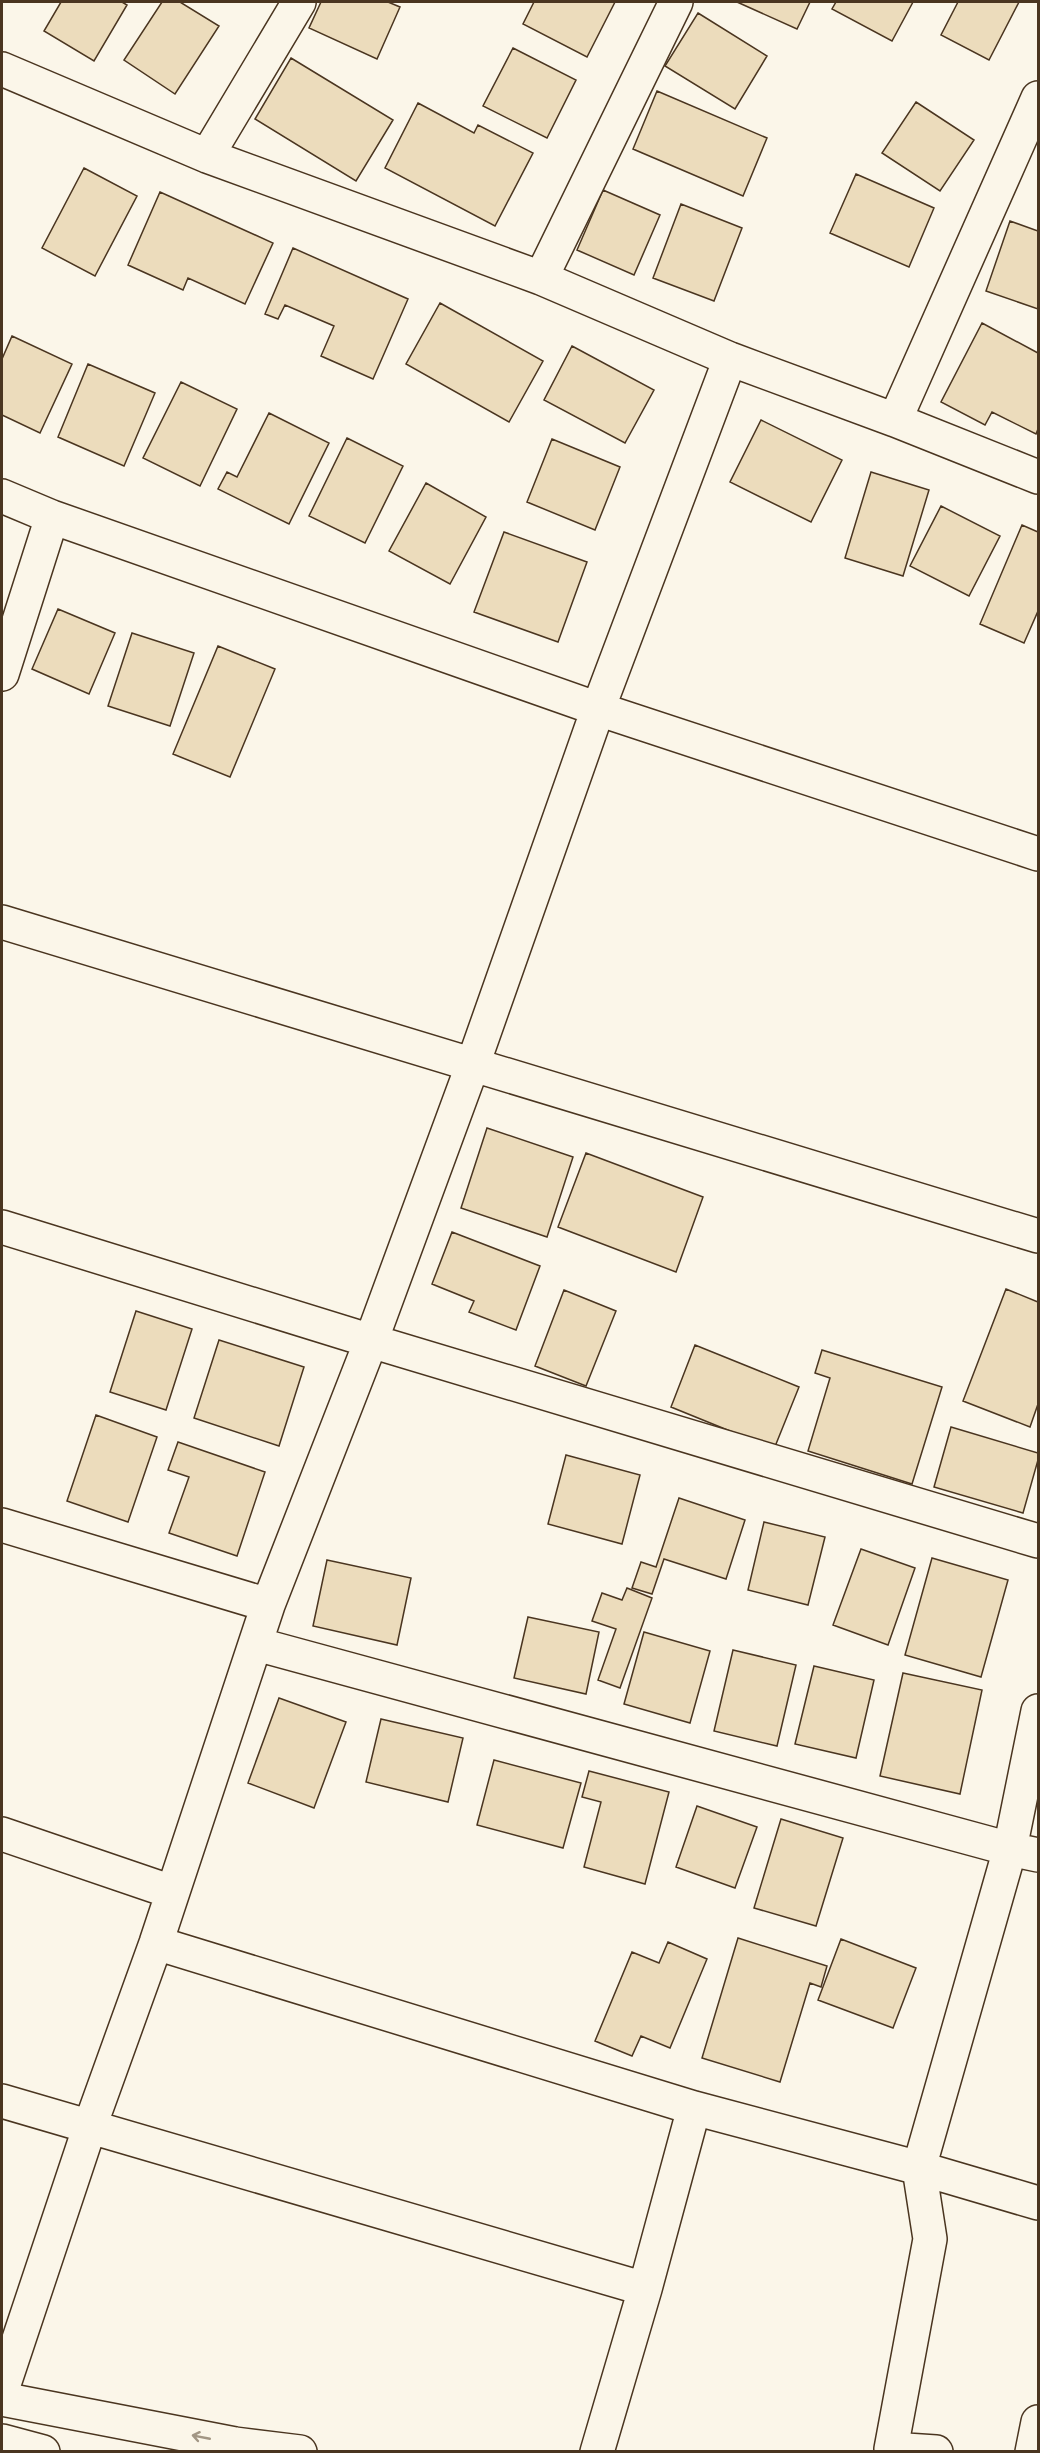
<svg xmlns="http://www.w3.org/2000/svg" width="1040" height="2453" font-family="'Work Sans',sans-serif">
<style>
.building{fill:#ecdcbc;stroke:#4a3520;stroke-width:1.5}
.lines{fill:none;stroke-linecap:round;stroke-linejoin:round}
.minor-casing{stroke:#4a3520;stroke-width:36}
.major-casing{stroke:#4a3520;stroke-width:36}
.minor{stroke:#fbf6e9;stroke-width:33}
.major{stroke:#fbf6e9;stroke-width:33}
.oneway{stroke:#a29684}
</style>
<rect width="100%" height="100%" fill="#fbf6e9"/>
<path class="building" d="M61,2H122L127,5L94,61L44,31Z
M162,2H180L219,26L175,94L124,60Z
M321,2H388L400,7L377,59L309,28Z
M534,2H615L587,57L523,24Z
M737,2H810L797,29Z
M836,2H913L892,41L832,9Z
M958,2H1019L989,60L941,35Z
M698,13L767,56L735,109L665,66Z
M513,48L576,80L547,138L483,106Z
M291,58L393,120L356,181L255,119Z
M657,91L767,138L743,196L633,149Z
M916,102L974,140L940,191L882,153Z
M418,103L474,133L478,125L533,153L495,226L385,168Z
M84,168L137,196L95,276L42,248Z
M856,174L934,208L909,267L830,233Z
M603,190L660,215L634,275L577,250Z
M160,192L273,243L245,304L188,278L183,290L128,265Z
M681,204L742,228L714,301L653,278Z
M1010,221L1038,231V309L986,291Z
M293,248L408,299L373,379L321,356L334,326L285,305L278,319L265,314Z
M440,303L543,361L509,422L406,364Z
M982,323L1038,353V429L1036,434L992,412L985,425L941,402Z
M12,336L72,364L40,433L2,415V359Z
M572,346L654,390L625,443L544,400Z
M88,364L155,393L124,466L58,437Z
M181,382L237,409L200,486L143,458Z
M269,413L329,443L289,524L218,489L227,472L237,477Z
M761,420L842,460L811,522L730,482Z
M347,438L403,466L365,543L309,516Z
M552,439L620,467L595,530L527,502Z
M871,472L929,490L903,576L845,558Z
M426,483L486,517L450,584L389,551Z
M941,506L1000,536L969,596L910,566Z
M1022,525L1038,532V611L1024,643L980,624Z
M504,532L587,562L558,642L474,612Z
M58,609L115,633L89,694L32,669Z
M132,633L194,653L170,726L108,706Z
M218,646L275,669L230,777L173,754Z
M487,1128L573,1157L547,1237L461,1208Z
M586,1153L703,1197L676,1272L558,1227Z
M452,1232L540,1266L516,1330L469,1312L474,1301L432,1284Z
M1006,1289L1038,1302V1404L1030,1427L963,1401Z
M564,1290L616,1311L586,1386L535,1366Z
M136,1311L192,1329L166,1410L110,1392Z
M219,1340L304,1367L279,1446L194,1418Z
M695,1345L799,1387L774,1449L671,1407Z
M822,1350L942,1387L912,1484L808,1451L830,1378L815,1373Z
M96,1415L157,1437L128,1522L67,1501Z
M951,1427L1038,1453V1460L1023,1513L934,1487Z
M178,1442L265,1472L237,1556L169,1533L189,1477L168,1470Z
M566,1455L640,1475L622,1544L548,1524Z
M679,1498L745,1520L726,1579L664,1559L652,1594L632,1588L641,1562L656,1567Z
M764,1522L825,1537L808,1605L748,1590Z
M861,1549L915,1568L888,1645L833,1625Z
M932,1558L1008,1580L981,1677L905,1655Z
M327,1560L411,1578L397,1645L313,1626Z
M627,1588L652,1598L620,1688L598,1680L616,1629L592,1621L602,1593L622,1600Z
M528,1617L599,1632L586,1694L514,1678Z
M644,1632L710,1651L690,1723L624,1704Z
M733,1650L796,1665L777,1746L714,1731Z
M814,1666L874,1680L856,1758L795,1744Z
M903,1673L982,1690L960,1794L880,1776Z
M279,1698L346,1722L314,1808L248,1783Z
M381,1719L463,1738L448,1802L366,1782Z
M494,1760L581,1783L563,1848L477,1825Z
M589,1771L669,1792L645,1884L584,1867L601,1802L582,1797Z
M697,1806L757,1827L735,1888L676,1867Z
M781,1819L843,1838L816,1926L754,1908Z
M738,1938L827,1966L821,1987L810,1983L780,2082L702,2058Z
M841,1939L916,1968L893,2028L818,2000Z
M668,1942L707,1959L670,2048L641,2036L632,2056L595,2041L632,1952L659,1963Z"/>
<g class="lines">
<defs>
<path id="minor" d="M2,69L207,156L541,278L730,359L895,420L1038,477
M207,156L299,2
M541,278L676,2
M895,420L1038,98
M2,496L52,517L598,709L1038,854
M2,674L52,517
M2,922L1038,1236
M2,1227L371,1341L1038,1541
M2,1525L268,1605
M256,1644L1010,1849L1038,1855
M2,1834L172,1892
M156,1943L694,2108L919,2168L1038,2203
M2,2101L645,2289
M2,2390L90,2126L156,1943L268,1605L371,1341L473,1064L598,709L730,359
M597,2452L645,2289L694,2108
M936,2452L891,2449L930,2239L919,2168L1010,1849L1038,1711
M1032,2452L1038,2422"/>
<path id="major" d="M2,2399L235,2444L300,2452
M2,2441L43,2452"/>
</defs>
<use href="#minor" class="minor-casing"/>
<use href="#major" class="major-casing"/>
<use href="#minor" class="minor"/>
<use href="#major" class="major"/>
</g>
<defs><path id="oneway-shaft" d="M-6 0H5M1.5-3L5.5 0L1.5 3" fill="none" stroke-width="1.6" stroke-linecap="round" stroke-linejoin="round" transform="scale(1.5)"/></defs>
<use class="oneway" href="#oneway-shaft" transform="translate(201 2437) rotate(-169)"/>
<rect width="1040" height="2453" fill="none" stroke="#4a3520" stroke-width="6"/>
</svg>
